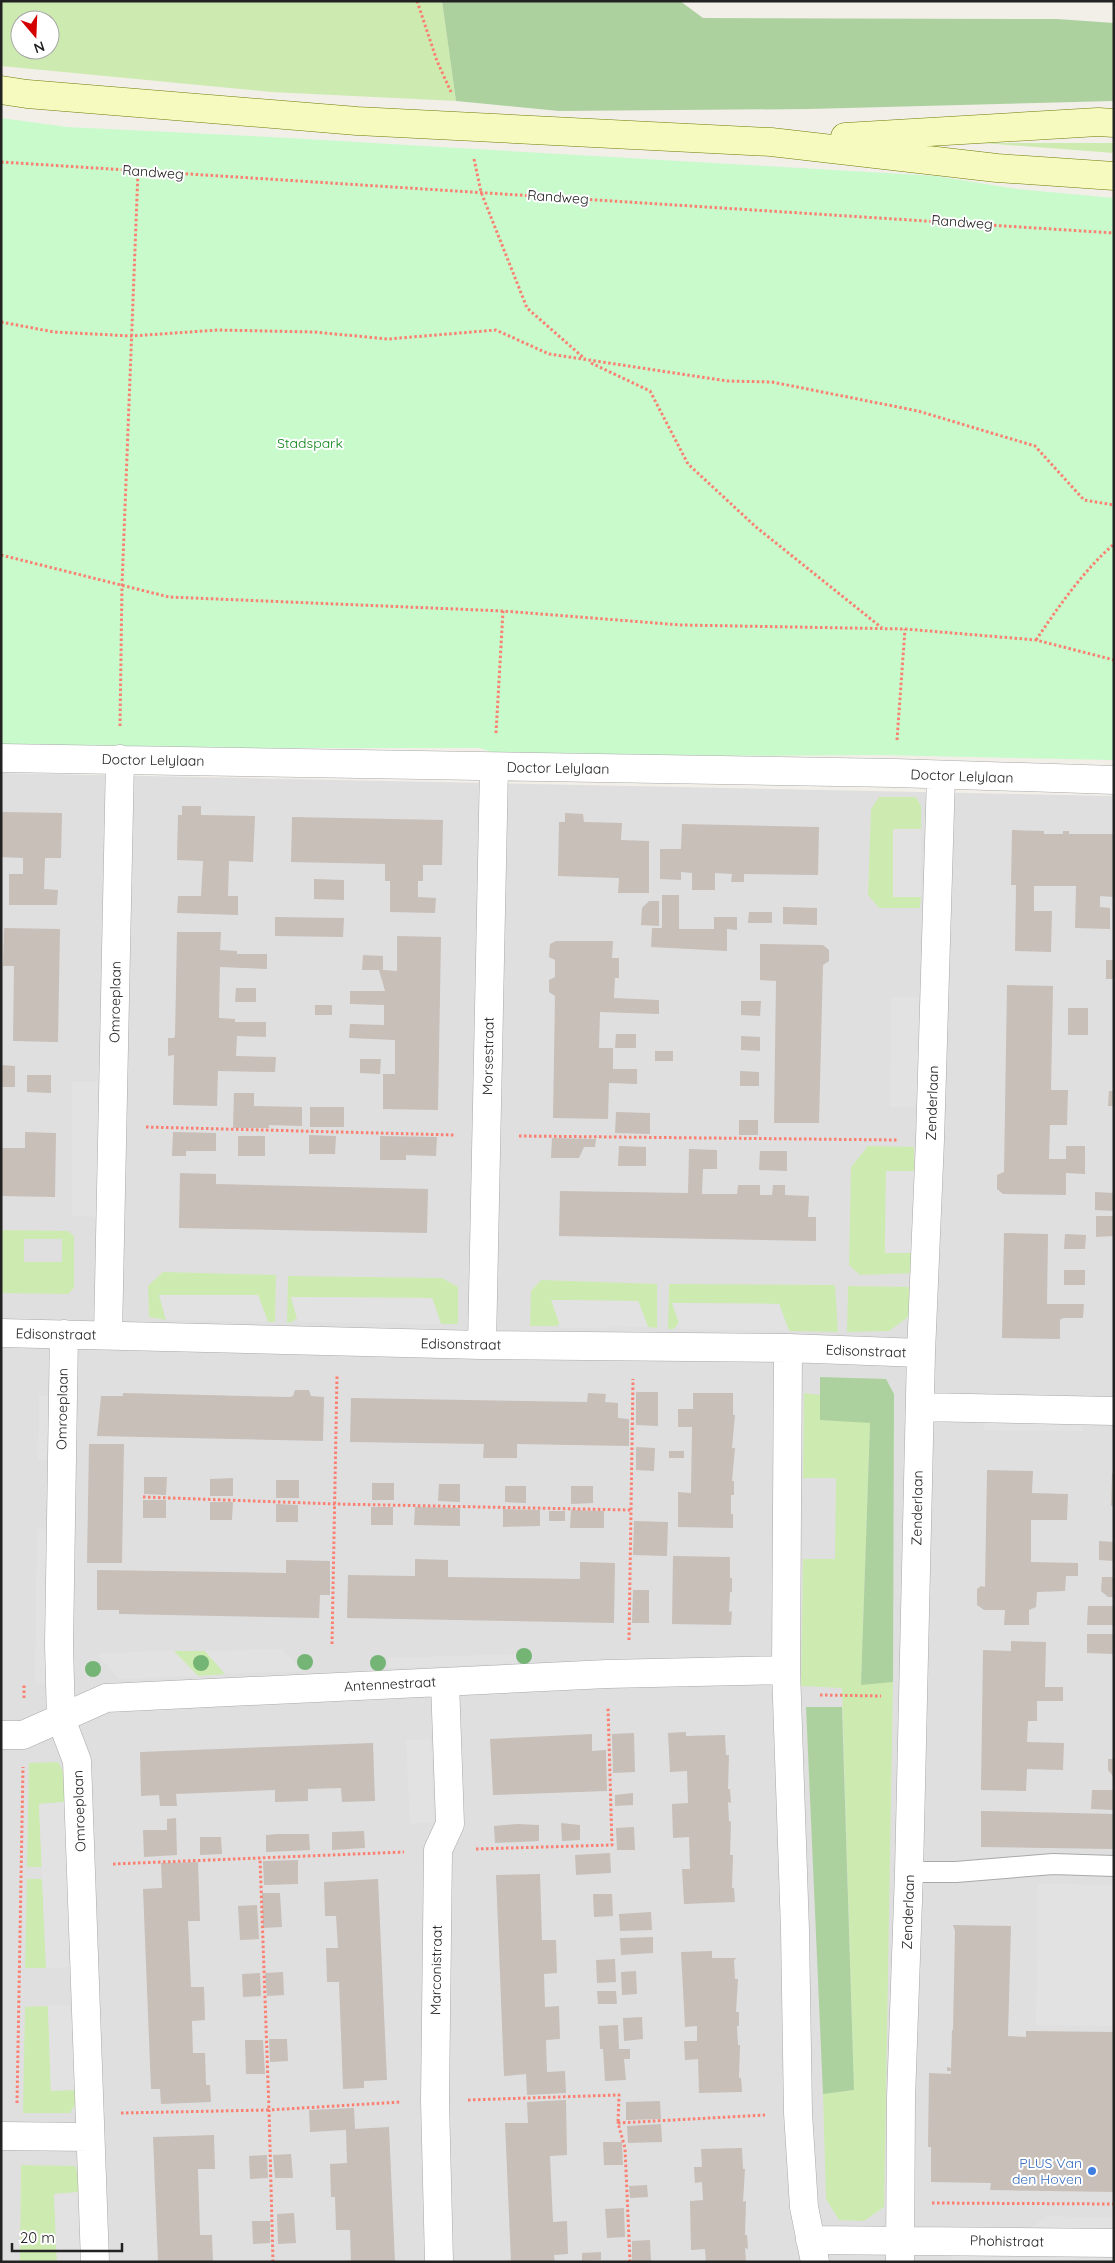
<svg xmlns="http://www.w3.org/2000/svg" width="1115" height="2263" font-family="Quicksand,sans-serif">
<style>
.residential{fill:#e0dfdf}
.grass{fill:#cdebb0;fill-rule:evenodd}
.forest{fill:#add19e}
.park{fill:#c8facc}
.parking{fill:#e2e2e2}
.building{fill:#c7bfb8}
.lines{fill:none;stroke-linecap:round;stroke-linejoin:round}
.service-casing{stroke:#a9a9a9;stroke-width:22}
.minor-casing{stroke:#a9a9a9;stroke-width:29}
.secondary-casing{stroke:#707d05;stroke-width:29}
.path{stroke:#fa8072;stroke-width:3;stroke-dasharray:2.5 2.5;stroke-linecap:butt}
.service{stroke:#fff;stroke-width:20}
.minor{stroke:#fff;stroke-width:28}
.secondary{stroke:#f7fabf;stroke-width:28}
.tree{fill:#74b475}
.shop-dot{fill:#3f7fe0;stroke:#fff;stroke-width:2}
.labels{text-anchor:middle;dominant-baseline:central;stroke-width:4;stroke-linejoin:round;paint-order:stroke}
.street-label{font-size:14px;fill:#222;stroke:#fff}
.park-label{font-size:14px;fill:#0c8416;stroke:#fff}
.shop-label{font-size:14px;fill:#366cbe;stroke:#fff;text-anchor:end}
</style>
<rect width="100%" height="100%" fill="#f2efe9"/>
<path class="residential" d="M1,773L1114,796V2262H1Z"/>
<path class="grass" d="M1,1H442L456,101L271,92L1,66ZM20,20H50V50H20Z
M983,143H1114V153Z
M879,797H916L921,806V829H893V896L921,897L920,908H879L868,895L871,809Z
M868,1146L914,1147V1171H886L885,1252L913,1253V1273L860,1275L849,1265L851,1167Z
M1,1230L68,1231L74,1236V1288L68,1294L1,1293ZM24,1239H62V1262H24Z
M163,1272L276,1275L275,1322H268L258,1295H159L166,1320L149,1317L148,1286Z
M288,1276L442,1278L458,1287V1324H441L432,1298L291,1297L297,1318L292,1322L287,1323Z
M541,1280L657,1284V1328L648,1327L638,1301L552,1300L560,1324L556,1326H530L531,1291Z
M669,1284L835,1285L838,1332L789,1331L779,1304L673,1303L679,1322L674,1329H668Z
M848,1286L912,1287L911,1315L889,1331L847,1332Z
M804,1393L820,1395V1420L870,1422L861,1684L893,1682L884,2207L864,2221L839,2220L826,2199L823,2094L854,2090L842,1688L801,1686L803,1559H835L836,1478H803Z
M173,1651H205L225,1674L198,1676Z
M58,1762L65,1775L66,1802L39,1804L42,1867H27L29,1763Z
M27,1879H42L46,1968H25Z
M48,2006L51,2090H78L76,2103L70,2113H23L25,2007Z
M21,2165L75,2166L82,2181L80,2192L54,2194L57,2262H20Z"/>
<path class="forest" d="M442,1H680L703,18L1057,19L1114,23V101L809,109L559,111L456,101Z
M820,1377L886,1379L894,1394L893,1682L861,1685L870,1423L820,1420Z
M806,1707H842L854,2090L823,2094Z"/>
<path class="park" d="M1,118L67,127L271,137L936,176L1017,189L1114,198V760L881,755L504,757L480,748H133L1,746Z"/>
<path class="parking" d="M893,829H921V897H893Z
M891,997H919L918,1107H890Z
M72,1082H99L98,1217L72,1216Z
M886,1171H914L913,1253H885Z
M159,1295H258L268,1322L166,1320Z
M291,1297L432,1298L441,1324L298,1322Z
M551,1300L638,1301L648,1327L561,1328Z
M672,1303L779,1304L789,1331L681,1329Z
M39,1395L49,1396L48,1460H38Z
M984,1419L1082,1421V1431L984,1430Z
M37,1528L47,1529L45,1683H35Z
M281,1649L304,1671L225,1674L205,1651Z
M173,1650L198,1676L119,1679L97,1654Z
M517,1654V1663L388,1668V1658Z
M431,1739L434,1822L410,1824L406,1740Z
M66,1802L73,1967L46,1968L39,1804Z
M1038,1884L1114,1885V2026L1036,2025Z
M75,2005L78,2090L51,2091L48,2006Z
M80,2192L84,2262H57L54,2194Z
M1048,2216L1114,2218V2230L1030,2228Z
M959,2251L1114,2255V2262H949Z"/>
<path class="building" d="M182,806H201V815L255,816L253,862L229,861L228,896H238V915L177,913L178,896H201L203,861L177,860L178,815H182Z
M1,812L62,813L61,858H45L44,889L58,890L57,905H9V874H23V858L1,857Z
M565,813L583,814L584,822L622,823L621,840L649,841V893H618L619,878L558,876L559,822H565Z
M292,817L443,820L442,865H423V881H418V897L436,898L435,913L390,912V881H385V864L291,862Z
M682,824L819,827L818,875L744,874V882H731L732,874L715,873V890H692V873L681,872V880L660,879V849H681Z
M1012,830L1044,831V834H1063V831H1069V834H1114V897L1100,896V907L1110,908V929L1075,928L1076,886H1034V911H1052L1051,952L1015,951L1016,885H1011Z
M314,879L344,880V900L314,899Z
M662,895H679V929H714V917H737V930L727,929V951L651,947L652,928H662Z
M649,901H659V926L641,925L642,908Z
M783,907L817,908V925L783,924Z
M749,912H772V923H748Z
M275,917L344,918L343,937L275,936Z
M4,928L60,929L58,1042L13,1041L14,966H3Z
M177,932H221L220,950L237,951V954H267V969L220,967L219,1018L235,1019V1022H266V1037L237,1036L236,1056L276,1057L275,1072L218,1071L217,1106L173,1105L174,1055L168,1056V1038H174L175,1036Z
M397,936L441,937L438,1110L383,1109V1074H395V1040L349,1038L350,1024L384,1025V1005L350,1004V991H385L379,970H362L363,955L383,956V970L397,971Z
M556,941H613L612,958H619V978H615L614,998L659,1000V1014L600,1012L599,1048H613V1069H637V1084L609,1083L608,1119L553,1118L555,996L549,992V980L555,977V960L549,957L550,944Z
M760,944L823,945L829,950V961L823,965L819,1123H774L776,981L760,980Z
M1106,960H1114V979H1106Z
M1007,985L1053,986L1051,1090H1068L1067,1125H1050L1049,1159H1066V1146H1085V1174L1066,1173V1195L1003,1194L997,1189V1175L1004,1172Z
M236,988H256V1002H235Z
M741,1001H761L760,1016L741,1015Z
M315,1005H332V1015H315Z
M1068,1008H1088V1035H1068Z
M616,1034H636V1048H615Z
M741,1036L760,1037V1051L741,1050Z
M655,1051H673V1061H655Z
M360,1059H381L380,1074L360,1073Z
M1,1065L15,1066V1087H1Z
M740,1071L759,1072V1086H740Z
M27,1075H51V1093L27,1092Z
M1109,1091H1114V1106H1108Z
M234,1093H254V1106L302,1107V1126L269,1125V1128H233Z
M310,1107H344V1127H310Z
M616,1112L650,1113V1134L615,1133Z
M739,1120H758V1135H739Z
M25,1132L56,1133L55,1197L1,1196V1148H25Z
M173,1132L216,1133V1151H186V1156H172Z
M309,1135L336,1136L335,1154H309Z
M238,1136H265V1156H238Z
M380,1136L437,1137L436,1156L406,1155V1160H380Z
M552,1138L596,1139L595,1147H584L579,1158H551Z
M619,1146L646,1147V1166H618Z
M689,1149L717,1150V1169H703L702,1194H737L738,1185H760V1195H772L773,1185H785V1195L809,1196L808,1217H816V1241L559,1236L560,1191L688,1193Z
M760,1151H787V1171L759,1170Z
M180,1173L216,1174V1184L428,1189L427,1233L179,1228Z
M1095,1192L1114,1193V1211L1095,1210Z
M1096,1216H1114V1236L1096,1237Z
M1004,1233L1048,1234L1047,1304H1084L1083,1318H1063L1060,1320V1339L1002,1338Z
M1065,1234L1086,1235L1085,1249H1064Z
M1064,1270H1085V1285H1064Z
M295,1390H309L311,1396L324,1397L323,1441L97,1436L101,1396H123V1393L290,1397L293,1396Z
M636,1392H658V1426L636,1425Z
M588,1393L606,1394L605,1402L618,1403V1418L629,1419V1446L517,1444V1458H483L484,1444L350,1442L351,1398L587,1402Z
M693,1393H733V1415H735L732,1448H735L732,1481H734V1495H731V1514H733V1528L678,1527V1492L691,1493L692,1427H678V1409H693Z
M89,1444H124L122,1563H87Z
M636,1447L655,1448L654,1471L636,1470Z
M669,1451H684V1458H669Z
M987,1470L1033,1471L1032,1493L1068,1494L1067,1520H1031V1562L1078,1563V1576H1066L1065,1591L1037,1592L1036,1607L1029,1610V1625H1004L1005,1610H984L977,1605V1589L981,1586L985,1587Z
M1112,1473H1114V1506H1111Z
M144,1477H167L166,1495L144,1494Z
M233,1478V1496H210V1479Z
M276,1480H299V1498H276Z
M372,1483H394V1500H372Z
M439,1484H460V1502L438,1501Z
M505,1486H526V1503L505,1502Z
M571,1486H593V1503L571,1504Z
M143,1500H166V1518H143Z
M210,1502H233L232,1520H210Z
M276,1504L298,1505V1522H276Z
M371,1507H393V1525H371Z
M415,1507L460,1508V1526L414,1525Z
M503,1509L540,1510V1526L503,1527Z
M571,1510L604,1511V1528H570Z
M549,1511H565V1521H549Z
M634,1521L668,1522L667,1556L633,1555Z
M1099,1541L1114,1542V1561L1099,1560Z
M673,1556L730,1557V1578H732V1592H730L729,1612L732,1611L731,1625L672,1624Z
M415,1559L448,1560V1577L580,1579V1562L615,1563L614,1623L347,1618L348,1575L415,1576Z
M286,1560L330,1561V1595H320L319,1618L119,1614V1610H97V1570L286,1573Z
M1102,1577H1114V1597H1108L1101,1591Z
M633,1590H649V1623H632Z
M1088,1606H1114V1625H1087Z
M1087,1634H1114V1654L1087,1653Z
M1011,1641L1046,1642L1045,1687H1063V1701H1037V1721H1028L1027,1742L1064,1743L1063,1770L1027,1769L1026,1791L981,1790L983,1650L1011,1651Z
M686,1732V1736L725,1735L726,1755H729L728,1789H730L731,1803L728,1802L729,1821L731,1822L730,1855H733L732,1888H734L735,1902L684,1904L682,1869H690L689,1837L673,1838L672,1804L688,1803L687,1771L670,1772L668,1733Z
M634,1733L635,1772L613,1773L612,1734Z
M592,1734V1751L606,1750L607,1791L493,1795L490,1739Z
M373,1743L375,1801L342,1802L341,1788L308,1789V1801L275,1802V1790L176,1794L177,1806H160L159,1795L141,1796L140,1752Z
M1108,1759H1114V1777L1108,1770Z
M1092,1790H1114V1810L1091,1809Z
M633,1793V1805L615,1806V1795Z
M981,1811L1114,1814V1849L981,1847Z
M176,1818L177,1855L144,1857L143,1830H167V1819Z
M561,1823L580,1825V1840L562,1841Z
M517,1824L539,1825V1841L495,1843L494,1826Z
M634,1827L635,1850H617L616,1828Z
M364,1831L365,1848L332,1850V1832Z
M277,1834H309L310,1850L266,1852V1835Z
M200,1837H221L222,1854L200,1855Z
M610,1853L611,1873L576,1875L575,1855Z
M298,1860V1884L264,1885L263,1861Z
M198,1862L200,1921H188L191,1987H204L205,2020L192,2021L193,2053H205L206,2085H210L211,2102L161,2104L160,2089H151L143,1889L162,1888L161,1863Z
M540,1874L542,1940H556L557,1973L544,1974L545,2007L559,2006L560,2039L546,2040L547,2072L565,2071L566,2093L527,2095L526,2074L504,2076L496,1875Z
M378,1879L387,2080L364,2081V2088L343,2089L339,1982H327L326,1948H338L336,1916H325L324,1882Z
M262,1893H280L282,1927L263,1928Z
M593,1894H612L613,1916L594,1917Z
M257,1905L259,1939L240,1940L238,1906Z
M651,1912L652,1930L620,1931L619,1914Z
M953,1925L1011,1926L1008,2036L1026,2037V2031L1114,2032V2192L990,2190L991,2183L931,2182V2147H928L929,2073L951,2074V2071H947V2067L951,2068L952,2030H953L955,1931Z
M653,1937V1953L621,1955L620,1938Z
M712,1951V1958H737L734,1960L735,1979H738L736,2012H739V2026H737L738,2045H740L739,2078H741L742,2092L699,2093L698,2059L685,2060L684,2041H697V2026L685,2027L681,1952Z
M615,1959L616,1982L597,1983L596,1960Z
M636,1971L637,1994L622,1995L621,1972Z
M283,1972L284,1995L267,1996L265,1973Z
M260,1973L261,1996L243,1997L242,1974Z
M597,1991H616L617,2004H598Z
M642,2017L643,2039L624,2041L623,2018Z
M618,2025L619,2049H630V2059H624L626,2080L605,2081L603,2049H600L599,2026Z
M269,2039H287L288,2061L270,2062Z
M245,2040H263L265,2074H246Z
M566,2100L567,2155L550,2156L553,2222L567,2221L568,2254L554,2255L555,2262H511L505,2123H528L527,2102Z
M660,2101L661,2119L626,2120V2102Z
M354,2108L355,2129L389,2127L395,2262H351L350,2230H336L335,2197H331L330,2164L347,2163L346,2130L310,2132L309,2110Z
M661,2124L662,2142L628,2143L627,2126Z
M214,2135L215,2169H198L200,2235H212L213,2262H158L153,2137Z
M603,2142H622L623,2165H604Z
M742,2148L743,2169H745L743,2202L746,2201L745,2235H747L748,2249L745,2248L746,2262H706L705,2249L691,2250L690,2201L703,2200L702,2182L695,2183L694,2167H702L701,2149Z
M291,2154L293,2178H275L273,2155Z
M267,2155L268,2178L250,2179L249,2156Z
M647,2185L648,2197L630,2198L629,2186Z
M624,2208L625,2237L607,2238L605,2209Z
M294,2213L296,2243L278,2244L277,2214Z
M252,2221H270V2243L253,2244Z
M650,2240L651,2262H632V2241Z
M601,2252V2260L582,2261V2253Z"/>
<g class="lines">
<defs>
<path id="service" d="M909,1872H956L1053,1864L1114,1866"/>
<path id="minor" d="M1,758L895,773L1114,780
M1,1333L482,1345L788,1348L921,1353
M64,1334L59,1645L61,1719L77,1761L95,2262
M108,1335L120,759
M482,1345L494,767
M788,1348L786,1670L795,1930L798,2113L804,2207L815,2262
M920,1407L1114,1411
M1,1735H23L106,1698L607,1674L786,1670
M1,2136L89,2137
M810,2240L1114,2243
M439,2262L435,2101L438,1850L450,1824L445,1682
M900,2262L901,2098L909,1872L921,1353L930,1140L941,776"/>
<path id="secondary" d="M1,90L27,94L357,121L771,142L997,168L1114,176
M845,137L1098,122L1114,123"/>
</defs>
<use href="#service" class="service-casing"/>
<use href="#minor" class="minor-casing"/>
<use href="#secondary" class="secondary-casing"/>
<path class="path" d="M417,1L437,61L451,92
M474,159L481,192L527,308L585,359
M1,162L1114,233
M1,322L54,332L132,336L218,330L314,332L388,339L496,330L549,354L727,381L772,382L918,411L1035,446L1084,500L1114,505
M591,363L650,391L688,464L756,527L882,628
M1,555L169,597L503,611L681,625L905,629L1036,640L1114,660
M1036,640C1059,606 1083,571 1114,544
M120,726L122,585L138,171
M496,733L503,611
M897,740L905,629
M146,1127L455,1135
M519,1136L897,1140
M143,1497L336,1504L631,1510
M629,1640L633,1379
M332,1644L337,1375
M820,1695L881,1696
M24,1698V1684
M476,1849L612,1845L608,1707
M113,1864L404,1852
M468,2100L619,2095L618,2123
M17,2103L23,1767
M121,2113L269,2110L260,1858
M932,2203L1114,2204
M273,2262L269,2110L401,2102
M630,2262L625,2148L618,2123L765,2115"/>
<use href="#service" class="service"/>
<use href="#minor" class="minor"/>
<use href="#secondary" class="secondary"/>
</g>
<g class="tree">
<circle cx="524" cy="1656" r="8"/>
<circle cx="305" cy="1662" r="8"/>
<circle cx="201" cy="1663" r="8"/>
<circle cx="378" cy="1663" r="8"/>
<circle cx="93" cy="1669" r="8"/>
</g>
<circle class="shop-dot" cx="1092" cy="2171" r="5"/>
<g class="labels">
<g class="street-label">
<text transform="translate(153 172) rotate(4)">Randweg</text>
<text transform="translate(558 197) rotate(4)">Randweg</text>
<text transform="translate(962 222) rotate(4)">Randweg</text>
<text transform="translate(153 760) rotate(1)">Doctor Lelylaan</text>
<text transform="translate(558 768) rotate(1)">Doctor Lelylaan</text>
<text transform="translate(962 776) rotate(2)">Doctor Lelylaan</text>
<text transform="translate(115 1002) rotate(-89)">Omroeplaan</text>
<text transform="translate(488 1056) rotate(-89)">Morsestraat</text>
<text transform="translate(932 1103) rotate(-88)">Zenderlaan</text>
<text transform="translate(56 1334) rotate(1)">Edisonstraat</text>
<text transform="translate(461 1344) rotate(1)">Edisonstraat</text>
<text transform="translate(866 1351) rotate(2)">Edisonstraat</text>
<text transform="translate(62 1409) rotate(-89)">Omroeplaan</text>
<text transform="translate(917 1508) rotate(-89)">Zenderlaan</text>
<text transform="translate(390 1684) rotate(-3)">Antennestraat</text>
<text transform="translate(79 1811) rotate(-92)">Omroeplaan</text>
<text transform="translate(908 1912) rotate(-88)">Zenderlaan</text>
<text transform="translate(436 1970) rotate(-89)">Marconistraat</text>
<text transform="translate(1007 2241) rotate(1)">Phohistraat</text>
</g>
<g class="park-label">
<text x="310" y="443">Stadspark</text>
</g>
<g class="shop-label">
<text x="1082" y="2163">PLUS Van<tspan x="1082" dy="16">den Hoven</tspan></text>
</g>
</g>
<rect width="1115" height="2263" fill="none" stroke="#222222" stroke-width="5"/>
<g transform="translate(35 35) rotate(161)"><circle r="24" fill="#ffffff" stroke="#a7a7a7"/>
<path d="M0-4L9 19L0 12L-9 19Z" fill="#d40000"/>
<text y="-8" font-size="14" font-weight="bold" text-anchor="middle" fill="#222222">N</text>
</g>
<path d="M12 2243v8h110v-8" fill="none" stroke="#222222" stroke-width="2.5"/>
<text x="20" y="2243" font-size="15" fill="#222222" stroke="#ffffff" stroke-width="4" paint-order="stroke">20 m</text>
</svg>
